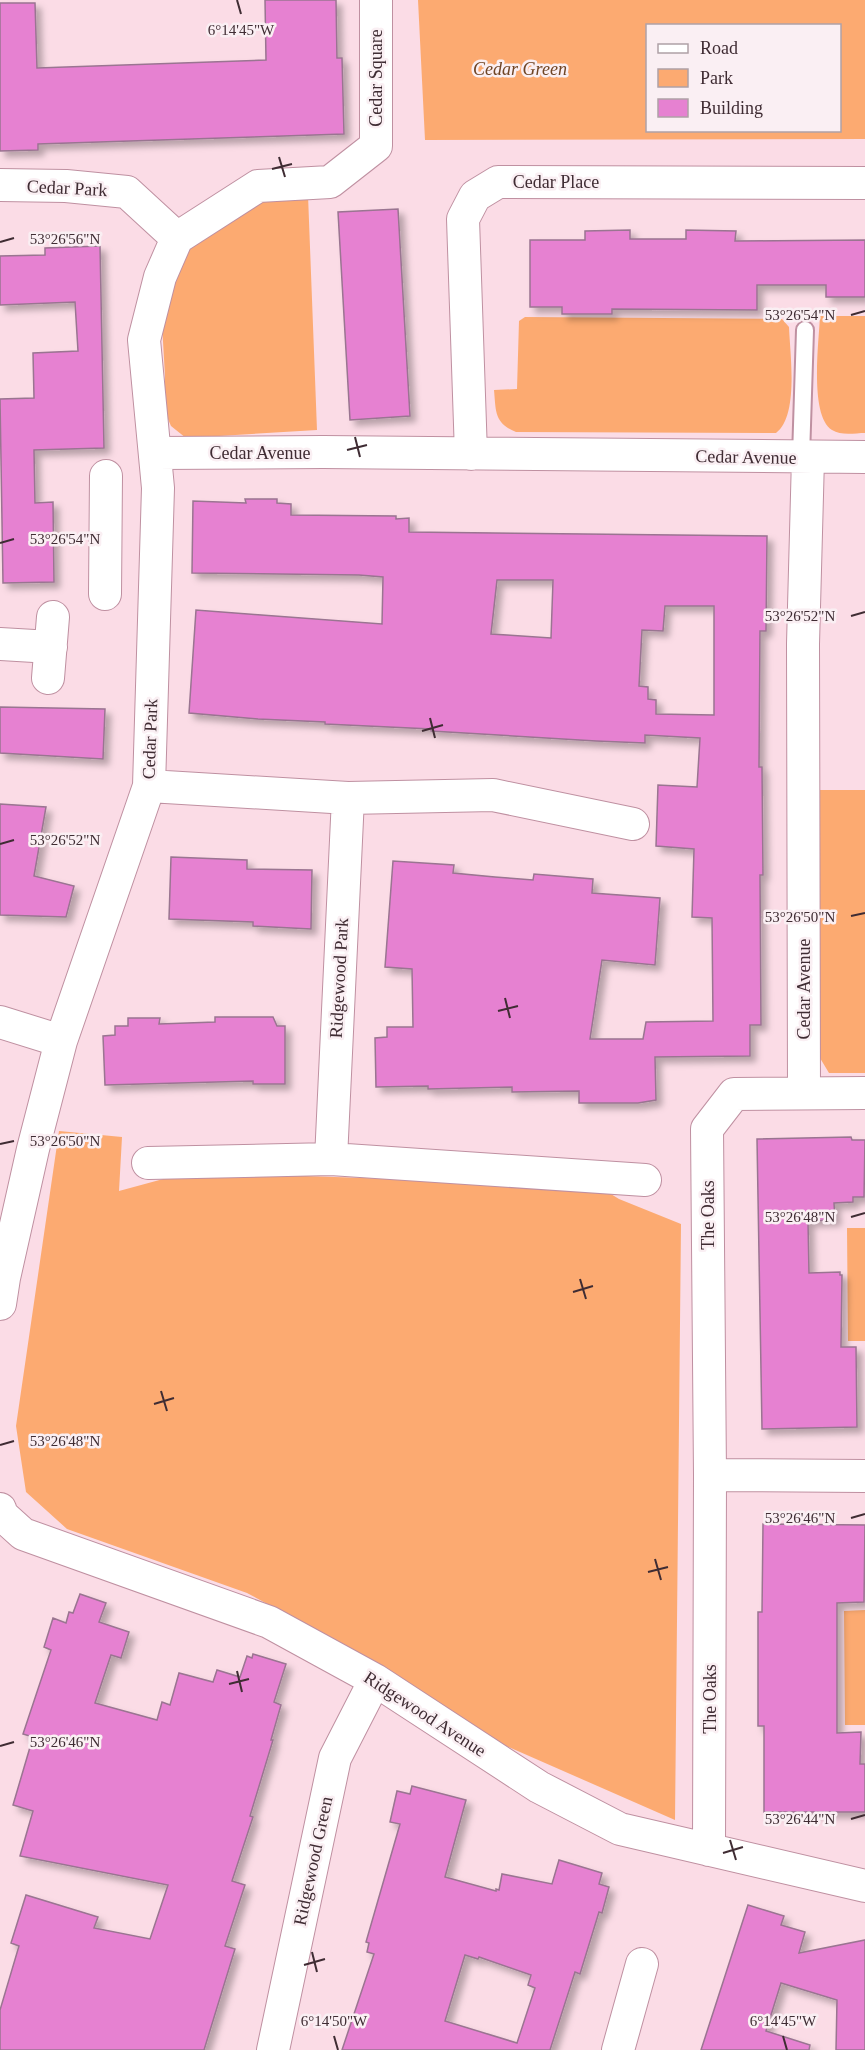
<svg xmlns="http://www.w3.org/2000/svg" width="865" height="2050" font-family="'Times New Roman',serif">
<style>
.green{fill:#fcaa71;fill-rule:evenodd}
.building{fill:#e681d1;stroke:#9a7491;stroke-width:1.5;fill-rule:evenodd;filter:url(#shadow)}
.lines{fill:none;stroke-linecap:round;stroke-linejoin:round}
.lane-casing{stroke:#bf90a1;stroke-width:20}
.street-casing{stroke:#bf90a1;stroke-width:34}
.lane{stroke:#fff;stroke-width:16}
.street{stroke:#fff;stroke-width:32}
.ticks{fill:none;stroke:#3f2c33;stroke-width:2}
.labels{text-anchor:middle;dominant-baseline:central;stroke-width:5;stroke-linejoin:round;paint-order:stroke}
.park-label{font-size:18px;font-style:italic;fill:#704525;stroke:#faeff3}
.street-label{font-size:18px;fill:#3f2c33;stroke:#faeff3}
.ticks-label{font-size:15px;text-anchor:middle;fill:#3f2c33;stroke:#faeff3;stroke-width:5;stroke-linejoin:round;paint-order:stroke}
</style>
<defs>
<filter id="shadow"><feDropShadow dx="5.5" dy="5.5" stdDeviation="3" flood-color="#0004"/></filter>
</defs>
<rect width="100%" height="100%" fill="#fbdce6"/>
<path class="green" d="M418,0H865V139L425,140ZM648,26H840V130H648Z
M271,195H308L317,430L186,438L171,426L164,410L165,376L162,324L182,257L215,225Z
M820,316H865V433C855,433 841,436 832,430C809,416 819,341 820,316Z
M525,317L782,319L789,327C790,354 799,416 776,433L516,432C494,423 496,411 494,390L517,389L519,321Z
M820,790H865V1073H829L817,1053Z
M59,1131L122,1137L119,1191L189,1172L598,1186L619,1199L681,1224L675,1820L504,1745L386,1668L247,1593L67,1529L26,1492L16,1426Z
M847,1228H865V1341H848Z
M865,1610V1725H845L844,1611Z"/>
<path class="building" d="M265,0H336L337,58H342L344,134L38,144V150L0,151V3H35L37,68L266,60Z
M398,209L410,416L350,420L338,212Z
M630,230V239H686V230L736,231L735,241L865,240V297H826V285H757V310L612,309V314H562V307H530V240H585V231Z
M100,246L104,448L34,450L35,503L53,502L54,582L3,583L0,399L34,398L33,353L78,351L75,302L0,305V256L45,255V248Z
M245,499H277V503L291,504V515L396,516V519L409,518V532L767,536L766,631H760L759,767H762L763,875H760L761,1025H750V1056L655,1057L656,1100L638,1103H579V1091L512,1092V1087L428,1089V1086L376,1087L375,1038L387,1037V1027H413L412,969L385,967L393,861L454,865L453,873L495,877L533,880L534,874L593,879L592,893L660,898L655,965L602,960L590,1039H643L646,1022L713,1021L712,918L692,917L694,849L656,846L658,785L697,787L700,738L645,735V743L596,741L431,731V729L325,724V722L258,719L189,713L196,610L382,624L383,577L359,575L192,573L193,501L246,503ZM497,580H553L551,638L491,634ZM665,606H714V715L656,714V700L648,699V687L639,686L642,630L663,631Z
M0,707L105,709L103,759L0,753Z
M0,804L46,807L34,876L74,886L66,917L0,915Z
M171,857L247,860V869L312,870L311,929L253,926V922L169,919Z
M215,1017H273L277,1026H285V1084H253V1081L105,1085L103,1036L115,1035V1026H128V1018H160L159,1024L215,1022Z
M851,1137L852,1140H865L864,1197H853V1202L834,1203L835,1220L808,1221L809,1273L840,1272V1275H842L841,1347H856L857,1427L762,1429L757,1139Z
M763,1524L865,1525L864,1602L837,1603V1733L861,1732L860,1764H865V1812H764V1726H758V1612H762Z
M80,1594L106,1603L99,1622L129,1632L121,1658L111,1655L95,1703L157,1720L162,1702L170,1705L179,1673L213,1682L217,1670L240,1677L247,1656L252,1658L253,1654L286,1664L274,1702L281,1705L271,1740H273L250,1816L253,1817L232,1881L245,1885L225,1946L235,1949L204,2050H0V2010L19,1946L11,1943L26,1895L98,1917L94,1928L150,1939L168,1885L20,1856L33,1811L13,1805L33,1737L23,1734L51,1650L44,1647L53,1618L66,1623L69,1612L73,1613Z
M412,1786L466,1800L445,1877L496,1891V1889L499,1890L502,1874L552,1884L559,1860L602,1873L599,1884L609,1887L602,1913L599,1912L580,1974L575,1972L550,2050H342L374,1954L367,1952L369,1943L366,1942L400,1824L390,1822L397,1791L410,1794ZM465,1955L478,1959L479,1957L531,1975L528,1985L535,1988L517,2043L445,2021Z
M748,1905L784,1916L781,1925L805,1932L799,1953L865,1940V2050H836L837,2000L781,1983L766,2031L810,2045L809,2050H701Z"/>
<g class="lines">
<defs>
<path id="lane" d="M801,457L805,330"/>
<path id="street" d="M0,185L66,186L127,192L177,238
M177,238L258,186L330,182L376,146V0
M156,453L323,452L865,457
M471,454L463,219L475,196L498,182L865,183
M105,594L106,476
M0,644L51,647
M48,678L53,617
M149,786L348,798L493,795L633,824
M0,1022L61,1041
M804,1093L803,644L808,458
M331,1159L645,1180
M148,1163L331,1159L348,798
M0,1304L4,1278L33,1149L61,1041L149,786L158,488L144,340L160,277L177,238
M710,1475L707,1129L734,1094L865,1093
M0,1509L2,1515L23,1534L269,1622L375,1680L539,1787L620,1829L865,1886
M709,1850L710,1475L865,1476
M273,2050L335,1758L375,1680
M618,2050L642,1964"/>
</defs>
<use href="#lane" class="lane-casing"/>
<use href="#street" class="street-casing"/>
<use href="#lane" class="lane"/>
<use href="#street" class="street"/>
</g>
<path class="ticks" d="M237,0L241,14M279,157L285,177M272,169L292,164M0,242L14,238M851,315L865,311M355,437L360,457M347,450L367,445M0,543L14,539M851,616L865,612M430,718L435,738M422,731L443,725M0,844L14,840M851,916L865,913M505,998L510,1018M498,1011L518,1006M0,1144L14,1141M851,1217L865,1213M580,1279L586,1299M573,1292L593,1286M161,1391L167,1411M154,1404L174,1398M0,1445L14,1441M851,1518L865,1514M655,1559L661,1580M648,1572L668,1567M237,1671L242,1692M229,1684L249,1679M0,1746L14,1742M851,1819L865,1815M730,1840L736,1860M723,1853L743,1847M312,1952L317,1972M304,1965L325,1959M334,2036L338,2050M783,2036L787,2050"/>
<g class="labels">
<g class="park-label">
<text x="520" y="69">Cedar Green</text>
</g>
<g class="street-label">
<text transform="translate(376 78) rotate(-90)">Cedar Square</text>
<text x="556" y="182">Cedar Place</text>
<text transform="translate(67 188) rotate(3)">Cedar Park</text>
<text x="260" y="453">Cedar Avenue</text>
<text transform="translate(746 457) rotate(1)">Cedar Avenue</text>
<text transform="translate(150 739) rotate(-88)">Cedar Park</text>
<text transform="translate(339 978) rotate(-87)">Ridgewood Park</text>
<text transform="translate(804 989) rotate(-90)">Cedar Avenue</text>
<text transform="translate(708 1215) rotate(-90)">The Oaks</text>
<text transform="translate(710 1699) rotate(-90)">The Oaks</text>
<text transform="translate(425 1714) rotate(33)">Ridgewood Avenue</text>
<text transform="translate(313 1861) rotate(-78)">Ridgewood Green</text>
</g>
</g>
<g class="ticks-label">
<text x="241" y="35">6°14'45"W</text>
<text x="65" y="244">53°26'56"N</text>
<text x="800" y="320">53°26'54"N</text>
<text x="65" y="544">53°26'54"N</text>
<text x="800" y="621">53°26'52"N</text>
<text x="65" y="845">53°26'52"N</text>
<text x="800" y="922">53°26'50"N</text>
<text x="65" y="1146">53°26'50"N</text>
<text x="800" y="1222">53°26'48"N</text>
<text x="65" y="1446">53°26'48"N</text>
<text x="800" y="1523">53°26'46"N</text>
<text x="65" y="1747">53°26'46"N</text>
<text x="800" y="1824">53°26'44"N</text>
<text x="334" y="2026">6°14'50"W</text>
<text x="783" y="2026">6°14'45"W</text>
</g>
<rect x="646" y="24" width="195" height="108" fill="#faeff3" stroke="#afa1a6" stroke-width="1.5"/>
<rect x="658" y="44" width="30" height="9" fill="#ffffff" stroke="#afa1a6" stroke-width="1.5"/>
<text x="700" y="54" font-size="18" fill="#3f2c33">Road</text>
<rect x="658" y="69" width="30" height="18" fill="#fcaa71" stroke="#afa1a6" stroke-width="1.5"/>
<text x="700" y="84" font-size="18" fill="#3f2c33">Park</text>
<rect x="658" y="99" width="30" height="18" fill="#e681d1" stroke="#afa1a6" stroke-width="1.5"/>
<text x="700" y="114" font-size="18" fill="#3f2c33">Building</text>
</svg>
